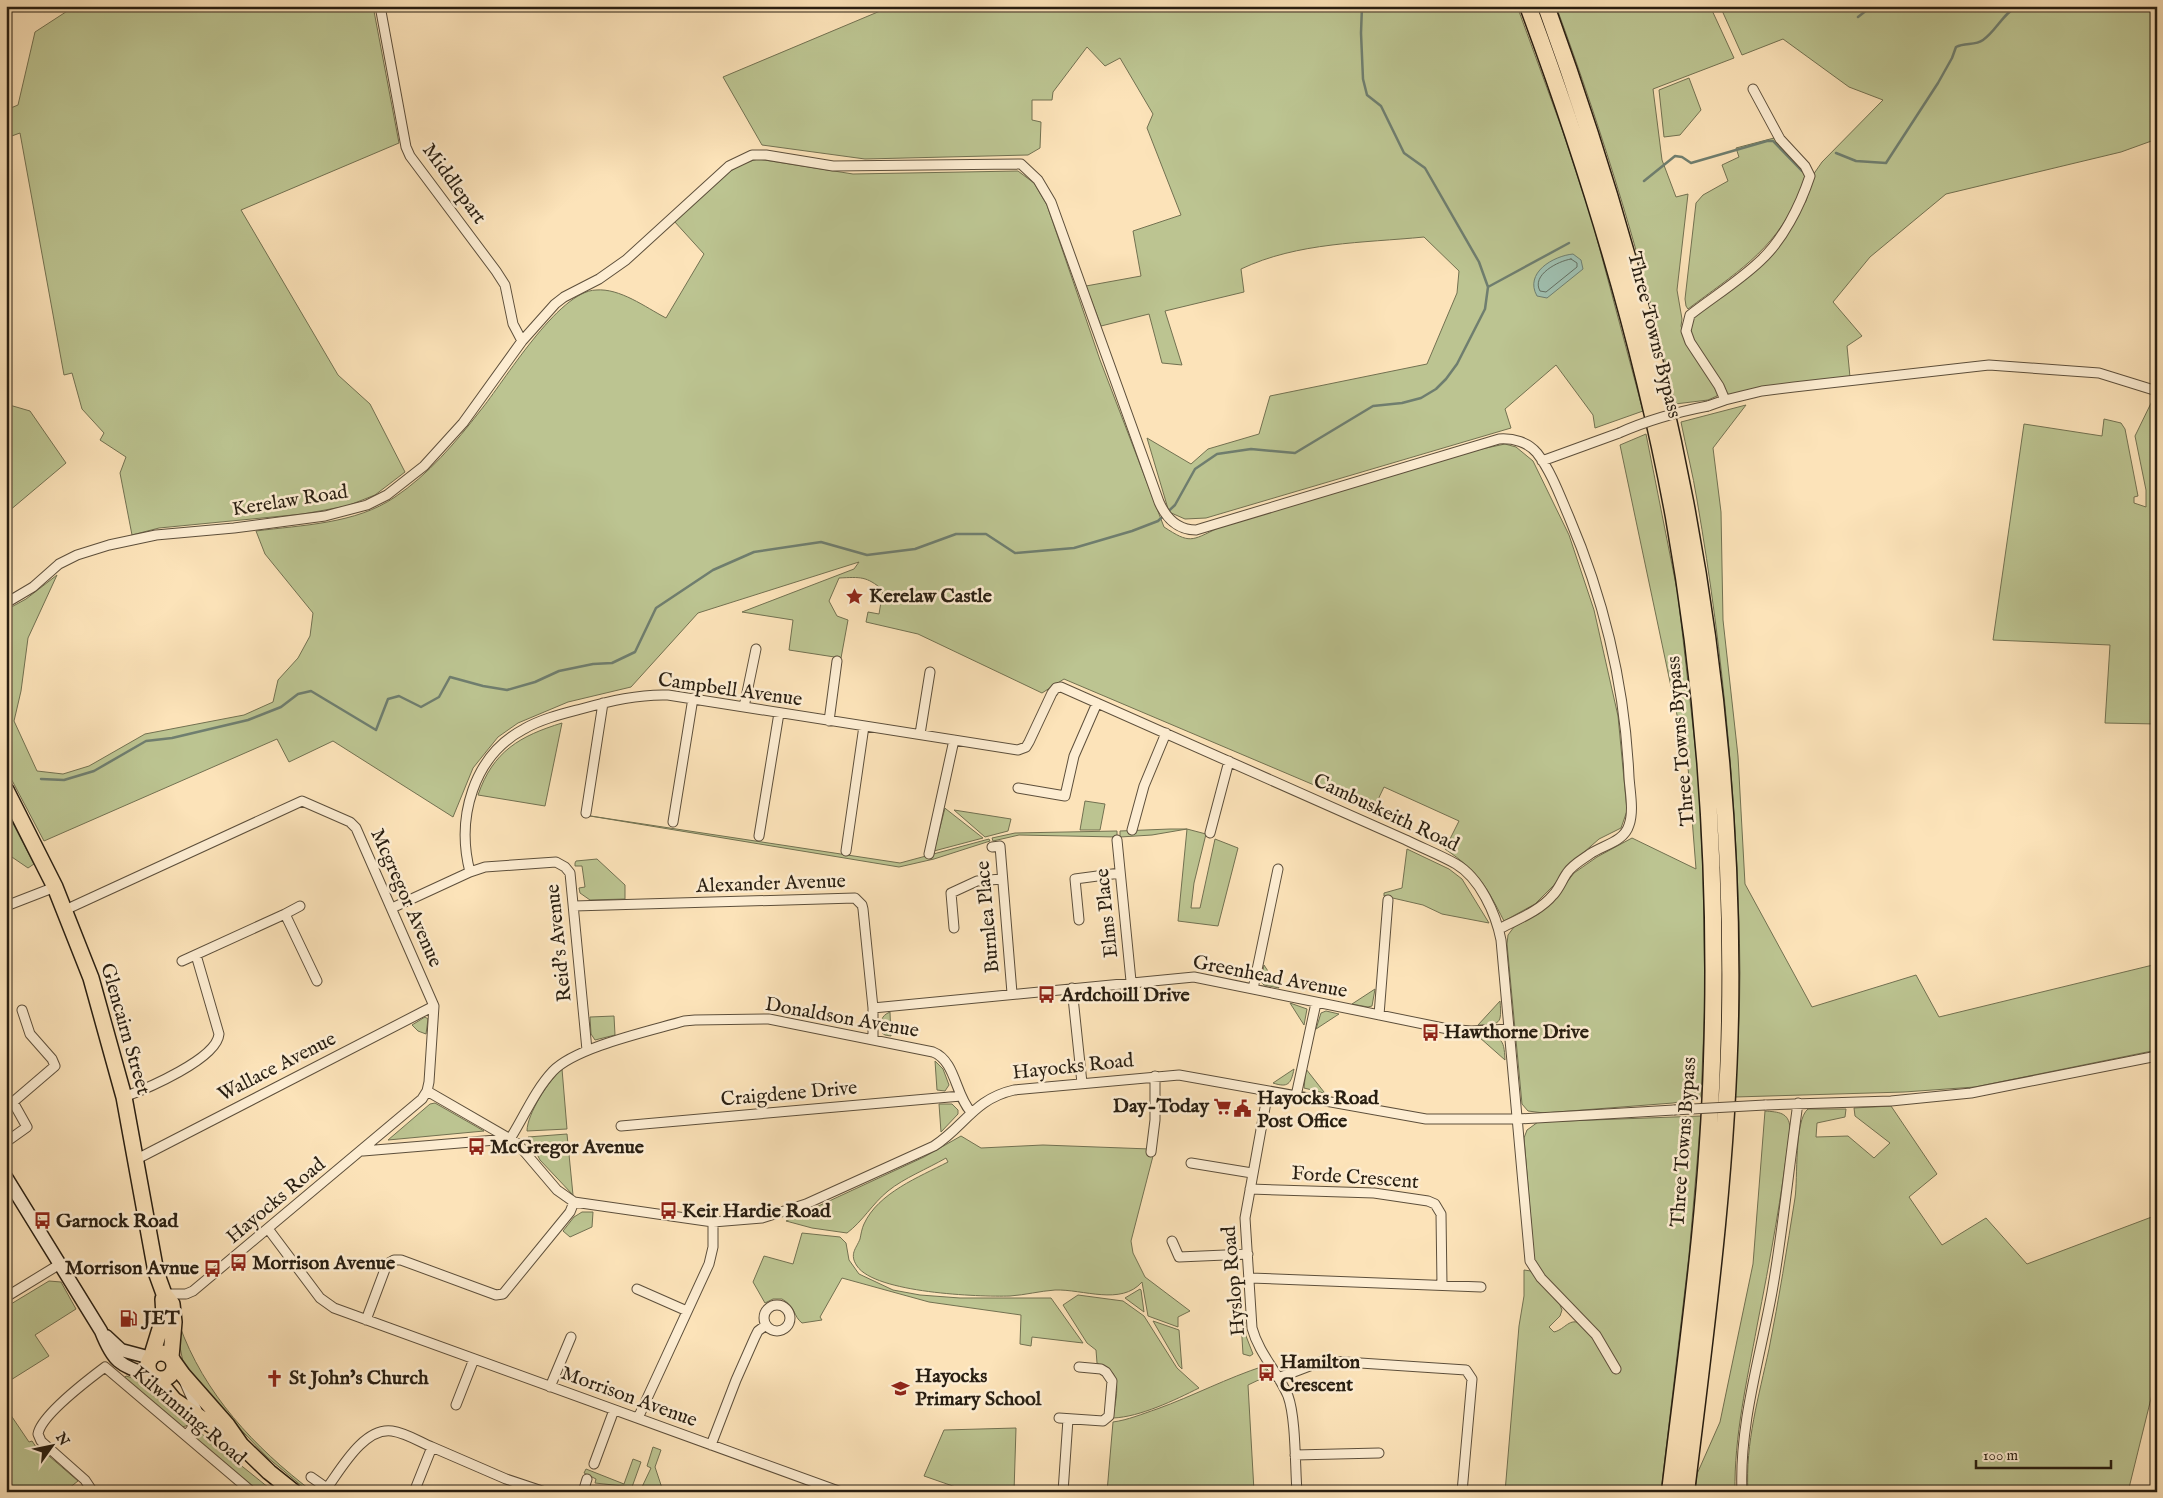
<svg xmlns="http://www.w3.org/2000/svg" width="2163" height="1498" font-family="'IM FELL English',serif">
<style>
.green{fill:#bcc491;stroke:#727151}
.water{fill:#9fbeae;stroke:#6f7e6f}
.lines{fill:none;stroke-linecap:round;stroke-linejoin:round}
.shore{stroke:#646e60;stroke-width:1}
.stream{stroke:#6f7e6f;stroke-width:2.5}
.street-casing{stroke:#5d4f3b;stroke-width:11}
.secondary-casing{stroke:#281e11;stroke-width:15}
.primary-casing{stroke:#281e11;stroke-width:18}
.highway-casing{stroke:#281e11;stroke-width:19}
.street{stroke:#fdedd2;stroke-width:9}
.secondary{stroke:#fdedd2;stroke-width:12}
.primary{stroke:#fce3b9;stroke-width:15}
.highway{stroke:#fce3b9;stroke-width:16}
.street-bridge-casing{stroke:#5d4f3b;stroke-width:11;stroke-linecap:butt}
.street-bridge{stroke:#fdedd2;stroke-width:9}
.labels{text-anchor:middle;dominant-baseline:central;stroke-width:5;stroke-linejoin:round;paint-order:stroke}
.street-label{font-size:20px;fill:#281e11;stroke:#fdedd2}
.poi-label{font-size:20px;font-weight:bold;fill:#281e11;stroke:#fdedd2;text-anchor:start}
</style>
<rect width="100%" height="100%" fill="#fce3b9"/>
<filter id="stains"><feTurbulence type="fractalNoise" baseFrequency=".004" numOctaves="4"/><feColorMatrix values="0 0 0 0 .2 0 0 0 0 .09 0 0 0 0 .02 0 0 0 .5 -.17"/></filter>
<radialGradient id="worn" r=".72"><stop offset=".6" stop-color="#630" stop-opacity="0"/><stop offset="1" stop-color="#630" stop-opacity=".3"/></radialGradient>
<path class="green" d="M75,6H373L399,143L241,210L338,375L370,404L405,472L375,495L347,506L303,514L159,528L132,535L120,473L126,457L100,440L104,433L82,409L72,373L64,375L20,133L6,138V110L18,105L35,32Z
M892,6H1517L1562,129L1592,220L1643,411L1595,428L1593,415L1556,365L1505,409L1511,428L1206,518L1185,519L1169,512L1147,438L1191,464L1208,449L1259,434L1270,396L1427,364L1457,293L1459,271L1424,237C1363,243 1298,242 1241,269L1244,292L1165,311L1182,365L1162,363L1149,314L1101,326L1086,286L1141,276L1133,231L1181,215L1147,128L1153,114L1120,58L1105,66L1087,47L1053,92L1052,100H1032V120L1041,122L1040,148L1028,155L865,159L762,145L723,77Z
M1556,6H1710L1734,58L1653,89L1662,160L1676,197L1688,194L1677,290L1682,319L1681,326L1685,337L1719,391L1717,396L1708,400L1675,404C1645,269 1604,136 1556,6Z
M1720,6H2157V139L2121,152L1946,194L1870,257L1833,302L1862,336L1847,346L1850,377L1728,395L1691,335V324L1695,316L1766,262L1776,251L1806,201L1813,175L1822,162L1883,100L1849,87L1783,39L1742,55Z
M1689,78L1701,110L1680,135L1664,137L1659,90Z
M1774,138L1806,175C1805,183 1801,190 1798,197C1773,252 1734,274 1688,309L1686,306L1685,299L1696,203L1703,195L1728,181L1722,165L1739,157L1736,148Z
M758,159L853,174L1018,171L1034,183L1047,205L1100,360L1164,527C1190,544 1191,541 1218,528L1472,451L1505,444L1516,447L1533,461L1569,535L1594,610L1618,716L1627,811L1621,828L1599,839L1567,867L1554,885L1535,904L1504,921C1486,886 1479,872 1445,849L1459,821L1384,787L1373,810L1064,679L1042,693L918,634L866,622L868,612L879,614L883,590C866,576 861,577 839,578L829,601L837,616L848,620L841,658L789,650L793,620L742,612L854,569L859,562L698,613L631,687L568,702L518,723L498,737L473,768L453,817L333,741L289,762L277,739L44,841L6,769V610L26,599L57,575L28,638L21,691L14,721L37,771L63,774L89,766L145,734L244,715L273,702L278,680L298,658L310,636L313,613L265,554L256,531C302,525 356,524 395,497C428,475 456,442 480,411C504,382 558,291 596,290C620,288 645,307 666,318L704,254L674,221C699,198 724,167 758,159Z
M2155,395H2157V724L2105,723L2110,645L1993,640L2024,424L2102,436L2104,419L2121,423L2125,429L2138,496L2134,497V503L2146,507V490L2135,436Z
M6,404L30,411L66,463L9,511L6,510Z
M1746,405L1713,448L1721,512L1723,620L1738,756L1745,884L1812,1007L1916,975L1939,1017L2157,964V1050L1975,1087L1904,1092L1735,1097C1737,1056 1740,1014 1740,973C1738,814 1724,656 1697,500C1693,474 1686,448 1681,422Z
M1646,434L1678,595L1698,771L1703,871L1705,999L1701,1098L1673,1103L1544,1113L1528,1111L1522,1104L1507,944L1508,935L1514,927L1540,913L1554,899L1574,873L1597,857L1632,838L1696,869L1688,767L1620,445Z
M562,723L545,806L478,795C493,751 520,736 562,723Z
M1085,801L1105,804L1100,830H1080Z
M945,808L946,809L983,838L934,851Z
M6,810L34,864L28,868L6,853Z
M954,810L1011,819L1008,831L985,837Z
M584,815L900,863L989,839L990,841L934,859L899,867Z
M1170,829H1187L1206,834L1194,883L1191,908H1200L1215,839L1238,848L1218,926L1178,921L1187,829L1152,835L1120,837V831Z
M1117,831V837L1019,835L993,841L992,838L1015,833Z
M1407,849L1449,869L1462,879L1489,923L1442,914L1423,905L1384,896V893L1402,888Z
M597,859L625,885V899L590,900L580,893L579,888L585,887L582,866H575V863L576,861Z
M1264,965L1279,988L1264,985L1261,982Z
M1375,989L1372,1006L1368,1007L1352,1004Z
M1500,1001C1502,1025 1500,1024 1478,1025Z
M1290,1003L1307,1009L1304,1025Z
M1326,1011L1339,1014L1316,1029L1321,1013Z
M890,1012L891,1036L885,1035L882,1033C880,1023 880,1016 890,1012Z
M614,1016L615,1035L595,1040L591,1034L590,1017Z
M425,1017L428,1019L426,1034L418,1031L412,1025Z
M1479,1037C1501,1037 1504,1037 1505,1060Z
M935,1061L943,1069L949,1085L945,1091L937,1090Z
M562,1069L567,1129L527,1131C527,1114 549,1080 562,1069Z
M1294,1069C1291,1084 1288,1088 1273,1083Z
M1306,1069L1324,1092V1093L1304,1088Z
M435,1103L484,1131L388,1140L430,1104Z
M939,1104H952L958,1110V1114L941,1132Z
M1891,1106L1937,1174L1909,1197L1942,1245L1986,1218L2027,1264L2157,1215V1374L2128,1492H1748C1745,1443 1759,1396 1769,1349C1779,1299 1787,1248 1795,1198C1798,1179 1794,1120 1808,1109H1846L1845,1117L1817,1123L1816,1137L1848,1136L1874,1158L1890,1143L1855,1116L1854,1108Z
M1765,1111C1778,1112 1789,1112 1790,1128C1782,1195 1770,1260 1757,1326C1747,1381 1734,1436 1735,1492H1695L1697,1474L1720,1422L1753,1264Z
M1701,1116L1689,1255L1661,1492H1505L1519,1326L1524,1296V1270L1531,1271L1560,1305L1562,1310L1560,1316L1549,1327L1554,1332C1566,1329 1569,1317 1582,1324L1619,1370L1541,1273L1534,1259L1524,1138L1527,1130L1538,1122Z
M567,1134L573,1195L540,1160L528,1137Z
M961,1136L981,1148L1043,1145L1150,1149L1148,1156H1153L1131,1241L1133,1253L1145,1277L1190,1311L1178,1317V1327L1148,1316L1142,1282C1121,1306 1083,1289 1055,1290C1040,1291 1025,1295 1010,1296C979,1297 875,1293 857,1266C849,1254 856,1249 860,1239C861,1234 862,1228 864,1224C878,1193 919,1177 948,1162L946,1158C927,1169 904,1178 888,1191C872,1204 863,1221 847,1233L812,1228L786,1221L924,1157Z
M582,1212H593L592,1227L570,1237L563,1231L574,1217Z
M802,1233L840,1237L846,1243L849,1260L859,1274L893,1290L920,1295L960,1298H1051L1083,1343L1032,1337L1031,1346L1020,1344L1021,1315L929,1302L842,1278L820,1317L822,1320L802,1323C793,1316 796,1307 782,1299H773L765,1303L753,1282L764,1256L793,1264Z
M49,1281L61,1282L76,1309L35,1335L49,1356L6,1383V1307Z
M1140,1289L1141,1290L1144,1312L1125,1298Z
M1078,1295L1123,1301L1144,1316L1177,1368L1199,1388C1175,1400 1140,1417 1113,1418C1114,1405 1122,1382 1111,1371C1107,1368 1101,1366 1097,1363L1096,1350L1087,1343L1063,1305Z
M1153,1321L1179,1330L1182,1369L1179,1366Z
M1241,1322H1245L1246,1336L1253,1354L1250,1356L1243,1354Z
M179,1324C204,1394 254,1447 313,1492H309L267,1457L203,1390L183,1362L179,1342Z
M1264,1366L1269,1375L1248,1385L1254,1491L1107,1492L1113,1422C1128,1420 1142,1414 1157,1409C1193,1396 1227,1378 1264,1366Z
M126,1376L140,1380L155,1392L170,1409L185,1418L188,1424L186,1426L181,1427L124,1378Z
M6,1408L29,1442L32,1441L43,1457L49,1456L78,1481L64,1492H6Z
M1016,1428L1014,1492H970L924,1476L944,1430Z
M197,1430L274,1492H258L197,1441L195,1437Z
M653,1447L661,1450L655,1467L662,1488L642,1487L651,1468L647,1466Z
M633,1459L641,1462L632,1487L595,1483L596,1479L584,1473L586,1469L624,1484Z"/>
<path class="water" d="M1573,254L1581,260L1583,269L1547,298L1537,296C1524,273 1553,256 1573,254Z"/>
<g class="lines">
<path class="shore" d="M1571,259L1577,263V267L1546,292L1540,291C1531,275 1558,261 1571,259Z"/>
<path class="stream" d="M1858,17L1872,6
M1836,153L1856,161L1886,163L1938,83L1952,58L1956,47C1965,42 1975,46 1983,40C1997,30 2003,13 2018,6
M1644,181L1675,156L1682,157L1691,163L1767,141H1773L1802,171
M1488,287L1569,243
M41,779L64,780L94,771L146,741L172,738L248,720L281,707L298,694L311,691L376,730L388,699L399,696L421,707L439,697L450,677L483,686L507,690L535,682L559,671L593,664L612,663L635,652L656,608L713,570L754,552L821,542L867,555L915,549L956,534H986L1015,553L1074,548L1132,531L1158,521L1175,505L1195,469L1217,454L1251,449L1295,453L1373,406L1402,403L1421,398L1436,389L1446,379L1457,364L1485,309L1488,287L1479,262L1425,168L1404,153L1381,106L1367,95L1363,79L1361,33L1362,6"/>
<defs>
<path id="street" d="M380,6L406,147L410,156L496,271L505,285L513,324L522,341
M1725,400L1762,391L1794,387L1989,365L2099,373L2157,391
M1708,406L1725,400L1719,386L1690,342L1686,331L1690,315C1713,297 1739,281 1760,261C1783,240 1800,206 1810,176L1805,166L1780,139L1753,89
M1542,461L1619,433
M6,603L33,587L59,564L77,555L109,545L156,535L234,528L325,516L367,505L387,495L424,466L463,423L522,341L555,304L564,297L599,279L626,260L729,166L752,155H766L833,166L1021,164L1038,180L1051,202L1159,502C1166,518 1178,530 1196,530L1499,439C1513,438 1528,442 1537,453C1551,471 1560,496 1569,517C1604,599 1625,688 1629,777C1630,792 1634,811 1629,825C1624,842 1603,845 1590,854C1583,859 1572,865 1567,873C1562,880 1559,889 1553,895C1540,911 1516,920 1499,929
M744,707L756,649
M829,721L837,661
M920,734L930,672
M1018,788L1065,796L1074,756L1097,703
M586,813L603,703
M673,822L693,698
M1132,830L1144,786L1166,733
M1210,833L1229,761
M759,836L779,713
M1117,840L1131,981
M992,847L1000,846L1012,993
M846,851L864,726
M929,854L954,740
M470,872C456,818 473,756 524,729C541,719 562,714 581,709C610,701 639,694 668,695L1018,750L1026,747L1029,742L1052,693L1056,688L1061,687L1406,840C1422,848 1440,855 1456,864C1480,878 1496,914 1501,940L1530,1261L1541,1278L1596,1335L1616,1369
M6,906L55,887
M574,906L855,898L862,905L863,909L873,1008V1039
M392,908L470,872L485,867L556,862L565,867L570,873L587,1050
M65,910L302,801L350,822L356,828L434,1006L429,1082L427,1091L422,1099L193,1291L186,1294H164
M285,914L300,906
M1079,920L1075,879L1120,873
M954,928L951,893L977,881L1002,879
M182,961L285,914L317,981
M1072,988L1082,1083
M1253,989L1278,869
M873,1008L1194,977L1448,1029L1471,1031L1510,1029
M1379,1015L1388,900
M427,1091L517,1143L557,1190L574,1202L713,1222L762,1218L806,1204L934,1146C964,1127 974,1099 1014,1090L1179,1075L1426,1119H1519L1674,1110
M1268,1091L1245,1218L1252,1328C1259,1354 1278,1372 1288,1396C1296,1418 1295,1466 1297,1492
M1296,1096L1316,1003
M124,1097C146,1089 217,1059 219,1034L196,955
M1765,1105L1891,1101L1971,1093L2157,1056
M621,1126L961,1096
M510,1139C524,1117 535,1090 553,1071C576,1047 650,1031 684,1021L695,1020L769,1019L933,1052C956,1061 955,1095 971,1112
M6,1142L27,1127L13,1102L55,1066L52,1059L30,1034L22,1010
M363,1151L508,1139
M1151,1152L1155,1120V1076
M137,1159L434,1006
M1191,1163L1252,1173
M1250,1189L1374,1193L1428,1201L1435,1204L1441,1214L1442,1285
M269,1230L320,1298L334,1308L841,1492
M1172,1241L1179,1257L1248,1254
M1250,1278L1481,1287
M637,1289L687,1311
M6,1297L60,1264
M764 1318a13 13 0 1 1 26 0a13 13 0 1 1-26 0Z
M366,1320L387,1264L394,1260H401L496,1295L503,1294L570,1212L574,1202
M1278,1378L1320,1362L1330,1361L1466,1370L1472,1379L1462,1492
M184,1381L200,1417L187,1435
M550,1387L571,1337
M456,1405L474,1359
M638,1418L709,1264L713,1247V1222
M1059,1418L1103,1421L1109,1416L1112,1381L1106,1372L1101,1369L1079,1367
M711,1445L736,1380L755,1337L758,1331L766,1325
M1295,1455L1379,1453
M594,1464L614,1410
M311,1477L331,1491
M327,1488C341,1469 364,1427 392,1431C406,1433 420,1442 432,1447
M93,1492L85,1480L41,1441L38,1434C41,1415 89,1379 105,1367L252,1492
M414,1492L432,1447L506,1479L545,1492
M583,1492L587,1479
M1063,1492L1068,1419
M1742,1492C1739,1425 1760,1358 1772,1292C1783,1230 1789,1166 1798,1103"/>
<path id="secondary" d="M6,1177L101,1331C114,1364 120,1365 152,1376
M106,1336L121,1350L151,1358"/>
<path id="primary" d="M6,790L55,887L91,978L124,1097L156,1272L164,1294L172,1304L174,1322L171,1357
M148 1366a13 13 0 1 1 26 0a13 13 0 1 1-26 0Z
M151,1358L164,1316L163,1299
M173,1361L183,1375L227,1425L241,1445L269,1472L294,1492
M156,1378L174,1400L232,1439"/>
<path id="highway" d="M1528,6C1590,173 1642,342 1674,517C1706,696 1718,879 1712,1061C1708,1205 1687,1349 1670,1492
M1546,6C1666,336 1736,664 1730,1016C1727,1175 1705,1334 1686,1492"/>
</defs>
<use href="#street" class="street-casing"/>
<use href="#secondary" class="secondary-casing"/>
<use href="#primary" class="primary-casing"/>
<use href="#highway" class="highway-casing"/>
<use href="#street" class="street"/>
<use href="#secondary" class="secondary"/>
<use href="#primary" class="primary"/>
<use href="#highway" class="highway"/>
<defs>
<path id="street-bridge" d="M1619,433C1648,420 1677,412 1708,406
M1674,1110L1765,1105"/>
</defs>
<use href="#street-bridge" class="street-bridge-casing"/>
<use href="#street-bridge" class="street-bridge"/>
</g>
<defs>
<symbol id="sight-bare" viewBox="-9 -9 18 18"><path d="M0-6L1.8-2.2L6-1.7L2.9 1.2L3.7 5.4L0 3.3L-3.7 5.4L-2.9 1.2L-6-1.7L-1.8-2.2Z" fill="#8f2418" stroke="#fdedd2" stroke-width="2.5" paint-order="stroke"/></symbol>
<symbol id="bus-bare" viewBox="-9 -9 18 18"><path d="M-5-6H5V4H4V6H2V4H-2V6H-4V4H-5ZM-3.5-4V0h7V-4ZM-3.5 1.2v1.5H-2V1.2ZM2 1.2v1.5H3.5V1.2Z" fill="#8f2418" stroke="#fdedd2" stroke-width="2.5" paint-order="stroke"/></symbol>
<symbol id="supermarket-bare" viewBox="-9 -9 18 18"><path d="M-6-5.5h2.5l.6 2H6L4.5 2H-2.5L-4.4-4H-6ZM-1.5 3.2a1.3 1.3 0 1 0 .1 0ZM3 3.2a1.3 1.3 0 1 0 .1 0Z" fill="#8f2418" stroke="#fdedd2" stroke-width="2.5" paint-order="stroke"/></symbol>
<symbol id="civic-bare" viewBox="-9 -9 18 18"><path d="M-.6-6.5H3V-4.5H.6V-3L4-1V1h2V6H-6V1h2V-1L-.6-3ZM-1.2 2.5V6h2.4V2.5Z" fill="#8f2418" stroke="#fdedd2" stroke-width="2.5" paint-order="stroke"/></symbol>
<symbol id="fuel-bare" viewBox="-9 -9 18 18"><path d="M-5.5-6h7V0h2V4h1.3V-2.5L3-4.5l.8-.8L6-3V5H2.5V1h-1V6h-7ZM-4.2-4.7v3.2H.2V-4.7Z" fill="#8f2418" stroke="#fdedd2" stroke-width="2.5" paint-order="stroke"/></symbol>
<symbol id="church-bare" viewBox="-9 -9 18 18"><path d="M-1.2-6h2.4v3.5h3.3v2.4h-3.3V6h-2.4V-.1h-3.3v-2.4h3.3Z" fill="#8f2418" stroke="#fdedd2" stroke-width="2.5" paint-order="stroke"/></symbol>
<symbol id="school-bare" viewBox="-9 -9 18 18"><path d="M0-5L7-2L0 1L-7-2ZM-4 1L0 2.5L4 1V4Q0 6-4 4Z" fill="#8f2418" stroke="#fdedd2" stroke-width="2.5" paint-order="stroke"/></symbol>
</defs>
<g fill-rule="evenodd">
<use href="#sight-bare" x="842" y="584" width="25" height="25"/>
<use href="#bus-bare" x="1034" y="982" width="25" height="25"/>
<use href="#bus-bare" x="1418" y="1020" width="25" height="25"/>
<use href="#supermarket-bare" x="1210" y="1094" width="25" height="25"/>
<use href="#civic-bare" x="1230" y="1096" width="25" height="25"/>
<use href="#bus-bare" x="464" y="1134" width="25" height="25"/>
<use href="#bus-bare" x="656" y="1198" width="25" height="25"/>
<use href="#bus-bare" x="30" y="1208" width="25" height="25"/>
<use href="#bus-bare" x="226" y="1250" width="25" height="25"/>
<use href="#bus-bare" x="200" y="1256" width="25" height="25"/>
<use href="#fuel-bare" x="116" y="1306" width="25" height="25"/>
<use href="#bus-bare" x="1254" y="1360" width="25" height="25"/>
<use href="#church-bare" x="262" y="1366" width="25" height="25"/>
<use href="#school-bare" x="888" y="1376" width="25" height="25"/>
</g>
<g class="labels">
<g class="street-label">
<text transform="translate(454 184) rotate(54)">Middlepart</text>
<text transform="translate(1654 335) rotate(76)">Three Towns Bypass</text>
<text transform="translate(290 501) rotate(-9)">Kerelaw Road</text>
<text transform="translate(730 690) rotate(8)">Campbell Avenue</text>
<text transform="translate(1681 741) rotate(-95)">Three Towns Bypass</text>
<text transform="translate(1386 813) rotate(25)">Cambuskeith Road</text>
<text transform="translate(771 884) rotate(-2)">Alexander Avenue</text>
<text transform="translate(406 898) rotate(66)">Mcgregor Avenue</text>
<text transform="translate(1107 913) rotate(-96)">Elms Place</text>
<text transform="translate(988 917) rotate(-95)">Burnlea Place</text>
<text transform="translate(559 943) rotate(-96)">Reid's Avenue</text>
<text transform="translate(1270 977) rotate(11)">Greenhead Avenue</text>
<text transform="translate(842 1018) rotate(10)">Donaldson Avenue</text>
<text transform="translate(125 1029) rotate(74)">Glencairn Street</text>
<text transform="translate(277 1067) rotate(-27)">Wallace Avenue</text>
<text transform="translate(1073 1067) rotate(-6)">Hayocks Road</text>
<text transform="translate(789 1094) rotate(-5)">Craigdene Drive</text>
<text transform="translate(1684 1142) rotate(-86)">Three Towns Bypass</text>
<text transform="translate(1355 1178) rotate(4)">Forde Crescent</text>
<text transform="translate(276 1201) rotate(-40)">Hayocks Road</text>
<text transform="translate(1234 1281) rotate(-95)">Hyslop Road</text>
<text transform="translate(629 1397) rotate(20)">Morrison Avenue</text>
<text transform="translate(189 1416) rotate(40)">Kilwinning Road</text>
</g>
<g class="poi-label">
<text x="869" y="596">Kerelaw Castle</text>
<text x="1061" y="995">Ardchoill Drive</text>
<text x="1444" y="1032">Hawthorne Drive</text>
<text x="1257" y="1098">Hayocks Road<tspan x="1257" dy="23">Post Office</tspan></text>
<text x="1209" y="1106" text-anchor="end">Day-Today</text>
<text x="490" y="1147">McGregor Avenue</text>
<text x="682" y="1211">Keir Hardie Road</text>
<text x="56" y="1221">Garnock Road</text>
<text x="252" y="1263">Morrison Avenue</text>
<text x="199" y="1268" text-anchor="end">Morrison Avnue</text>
<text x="143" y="1318">JET</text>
<text x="1280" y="1362">Hamilton<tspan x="1280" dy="23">Crescent</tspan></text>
<text x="915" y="1376">Hayocks<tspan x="915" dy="23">Primary School</tspan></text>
<text x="289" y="1378">St John's Church</text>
</g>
</g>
<rect width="2163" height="1498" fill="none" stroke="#fce3b9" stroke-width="25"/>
<rect x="8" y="8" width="2148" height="1483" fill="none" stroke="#281e11" stroke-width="2.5"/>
<rect x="12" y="12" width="2138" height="1473" fill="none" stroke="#281e11"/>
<g transform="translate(52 1446) rotate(57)" stroke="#fdedd2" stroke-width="4" paint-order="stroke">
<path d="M0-4L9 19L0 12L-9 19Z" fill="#281e11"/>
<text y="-8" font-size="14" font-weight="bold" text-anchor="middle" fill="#281e11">N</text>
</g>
<path d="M1976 1460v8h135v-8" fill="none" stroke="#281e11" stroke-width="2.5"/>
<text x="1983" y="1460" font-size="15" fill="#281e11" stroke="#fdedd2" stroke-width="4" paint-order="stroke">100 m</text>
<rect width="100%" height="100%" filter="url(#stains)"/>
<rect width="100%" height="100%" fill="url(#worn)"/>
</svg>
